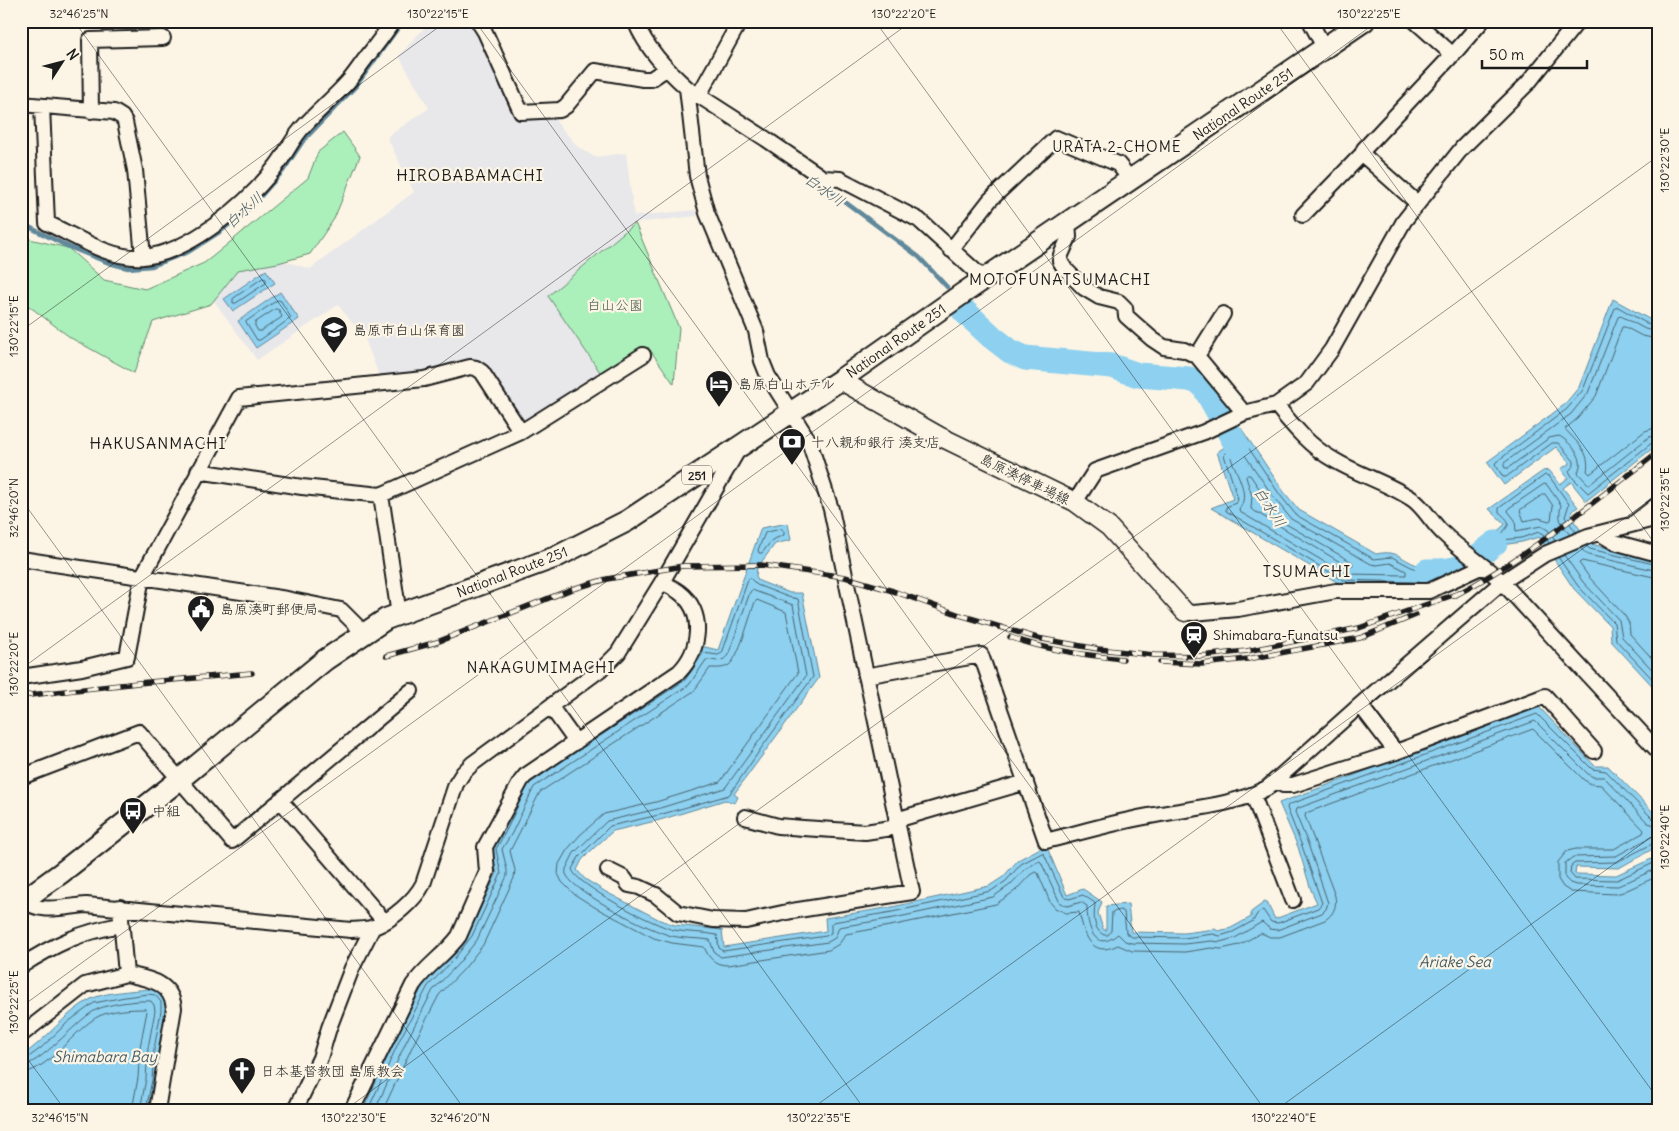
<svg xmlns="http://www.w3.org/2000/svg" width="1679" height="1131" font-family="Delius,'Klee One',sans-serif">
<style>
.built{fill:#e8e7ea}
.green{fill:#abf0bb;stroke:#64866c}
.water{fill:#8dd0ef;stroke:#60889b}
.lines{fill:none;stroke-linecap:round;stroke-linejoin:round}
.shore{stroke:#496470;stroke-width:1}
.stream{stroke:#60889b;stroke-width:4.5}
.river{stroke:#8dd0ef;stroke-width:25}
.minor-casing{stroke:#1c1c1c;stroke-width:18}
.major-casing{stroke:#1c1c1c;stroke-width:21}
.highway-casing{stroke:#1c1c1c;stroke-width:24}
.minor{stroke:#fcf5e5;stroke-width:14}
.major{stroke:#fcf5e5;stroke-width:18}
.highway{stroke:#fcf5e5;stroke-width:20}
.rail-casing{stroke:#1c1c1c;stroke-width:5.5}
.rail{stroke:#fcf5e5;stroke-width:4;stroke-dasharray:11;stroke-linecap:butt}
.ticks{fill:none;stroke:#1c1c1c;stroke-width:1;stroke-opacity:0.45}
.labels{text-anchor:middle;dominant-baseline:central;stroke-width:4.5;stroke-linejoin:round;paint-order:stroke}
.shield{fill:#fcf5e5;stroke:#5f5d58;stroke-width:1}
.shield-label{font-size:12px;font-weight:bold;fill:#1c1c1c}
.street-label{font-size:14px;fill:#1c1c1c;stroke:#fcf5e5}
.park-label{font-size:14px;fill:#475c4c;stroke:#fcf5e5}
.poi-label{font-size:14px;fill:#1c1c1c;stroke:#fcf5e5;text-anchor:start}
.neighbourhood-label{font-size:15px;letter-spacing:1px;fill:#1c1c1c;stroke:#fcf5e5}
.water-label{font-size:15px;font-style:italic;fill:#445b66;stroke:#fcf5e5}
.quarter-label{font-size:16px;letter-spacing:1px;fill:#1c1c1c;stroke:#fcf5e5}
.neatline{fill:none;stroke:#1c1c1c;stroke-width:2}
.ticks-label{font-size:12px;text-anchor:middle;fill:#1c1c1c}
</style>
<rect width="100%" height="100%" fill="#fcf5e5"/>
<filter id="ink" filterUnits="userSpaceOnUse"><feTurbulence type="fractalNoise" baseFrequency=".02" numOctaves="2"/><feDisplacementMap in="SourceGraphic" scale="10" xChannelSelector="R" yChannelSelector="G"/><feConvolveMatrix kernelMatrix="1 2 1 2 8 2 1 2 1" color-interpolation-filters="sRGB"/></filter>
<g filter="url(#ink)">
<path class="built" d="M430,21H472L521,117H552L578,147L595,157L626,153L634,216L696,210L697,216L635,223L548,296L602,375L521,425L480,363L477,360L380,378L365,339L338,305L257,360L212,298L238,265L271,257L310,269L414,192L387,137L429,108L399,56Z"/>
<path class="green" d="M343,132L360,156L334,219L310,254L278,263L238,270L211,304L153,322L134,373L71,338L21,300V237L68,248L104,280L145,289L204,263L212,257L308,178L318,152Z
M635,223L679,328L674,384L648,347L602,375L548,296Z"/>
<path class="water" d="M266,270L275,283L233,311L224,299Z
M280,292L299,319L256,348L238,321Z
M1613,299L1649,319L1653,317L1658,323V444L1586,501L1571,482L1563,488L1578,507L1572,511L1571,517L1591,544L1658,560V692L1611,641L1610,626L1574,589L1539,537L1522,542L1495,546L1481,560L1473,555L1505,524L1489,509L1543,471L1549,470L1560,484L1568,478L1561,469L1570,463L1556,447L1504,485L1487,462L1564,405L1579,387Z
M1234,423L1239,429L1241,428L1284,492L1299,510L1376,554C1400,549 1401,561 1421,566C1433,569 1448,566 1461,565L1462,572L1427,585H1342L1211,508L1233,499L1217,452L1228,445L1222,435L1226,433L1224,429Z
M788,523L791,540L775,544L757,568L756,576L759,581L790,593H802L819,678L734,794L738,797L735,803L725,800L660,820L613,831L594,848L582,860L577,870L585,879L606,892L660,920L675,925L722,930L724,947L826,931L825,918L892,907L989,886L1003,877L1018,860L1046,845L1067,895L1083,889L1102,902L1098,913L1103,929L1106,931V906L1128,904L1131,932L1184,933L1215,929L1218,931L1231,928L1251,917V912L1266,901L1275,919L1317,903L1311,890L1298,847L1279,803L1539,707L1595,766H1608L1658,817V846L1619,868L1576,867L1575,874L1616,875L1658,856V1110H363L396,1037L424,983L450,956L468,934L497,873L490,848L525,779L683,676L701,646L718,650L761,528Z
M148,989L158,990L166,1001V1012L159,1049L157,1081L151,1110H21V1056C47,1040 64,1013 91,999C105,992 132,991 148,989Z"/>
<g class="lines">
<path class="shore" d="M263,278L266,279V283L236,303H233V299Z
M278,300L281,301L291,318L260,340H257L246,322Z
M276,309L279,310L282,317L261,331H258L255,326V323Z
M1658,325L1646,323L1618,307L1615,308L1583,390L1567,409L1496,462L1495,464L1503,477H1506L1552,443H1558L1574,461V465L1569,471L1573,478L1588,493L1653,442L1658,441
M1658,332L1645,329L1621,316L1618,317L1588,393L1571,414L1504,463V466L1505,468H1508L1549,438L1559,436C1566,439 1579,452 1580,461C1581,465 1579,469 1578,473L1589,485L1649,437L1658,435
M1658,339L1642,336L1625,327H1622L1596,396L1578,418L1565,429C1576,442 1591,452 1587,471L1590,474L1645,431L1658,427
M1233,432L1240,435L1280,495L1296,515L1374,559L1392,557L1419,571L1438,572L1439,576L1415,582L1343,580L1226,511V507L1236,503L1238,499L1224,455L1232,447L1229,437Z
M1240,448L1275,499L1291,519L1371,564L1377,565L1390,563L1406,571V575L1345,574L1240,512L1239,509C1251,495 1236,473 1231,458Z
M1248,475H1250L1269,503L1286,524L1352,562L1353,566H1347L1251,509L1252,496L1246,477Z
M1545,494L1553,506L1551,520L1549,521L1539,518L1524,521L1520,510L1542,495Z
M782,529L784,531V535L772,540L762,553H759L758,550L765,533Z
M1555,541L1548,530L1541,526L1516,531L1515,520L1508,511L1509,508L1544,484L1547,485L1561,505C1558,520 1560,522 1570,535
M1549,543L1543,534L1539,532L1521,538L1502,540L1499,538C1509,523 1514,525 1499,512V508L1545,475L1549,476L1569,504L1565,517L1576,532
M1586,546L1590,549L1658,565
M1580,548L1588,555L1658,571
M1564,555L1583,582L1619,620L1622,637L1658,676
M1558,557L1578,586L1614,623L1616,640L1658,685
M1658,578L1582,561L1579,563L1589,577L1625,616L1629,623L1630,634L1658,665
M559,763L685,680L703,653L718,655L722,653L748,580L750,578L757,585L788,597L798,599L813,677L762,747L729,795L659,815L610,826L579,857L572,869C575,885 656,926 674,930C688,933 703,932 717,935L719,948L723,951L826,936L831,933V924L833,922L892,912L991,891L1006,881L1021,864L1042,853L1044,854L1064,897L1069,899L1083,895L1095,903C1094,914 1092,929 1104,935H1108L1111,931L1112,912L1121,910L1124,912L1126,933L1132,937L1184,938L1213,934L1220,936L1233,932L1253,921L1257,914L1263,910L1271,922L1278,923L1318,908L1322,903L1302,846L1287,808L1288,805L1537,714L1592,769L1606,771L1652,818L1658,820
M1658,836L1651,837L1616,856L1573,857L1565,863V878L1570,883L1576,885L1618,886L1658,868
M1658,842L1654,843L1617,862L1575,863L1571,866L1570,873L1575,879L1617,880L1658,861
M21,1060L26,1059L41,1048L68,1022L94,1003L125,997L148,994L155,995L161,1002V1011L154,1049L152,1080L146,1110
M21,1066C40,1065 75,1022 94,1011C105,1004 138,1000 151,1001L154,1005L155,1011L148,1048L146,1079L140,1110
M21,1073C48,1072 75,1028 99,1016C112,1010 131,1009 145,1009L147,1011L140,1047L138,1078L132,1110
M368,1110L400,1039L428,986L454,959L472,936L501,874L496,849L506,831L524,793
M375,1110L406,1042L433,990L458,964L477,940L507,876V870L502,849L512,833L534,787L689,685L706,660C716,660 723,664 729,653L750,592L752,590L793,605L806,676L725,788L657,809L607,821L574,853L566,869C566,872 565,873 567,876C577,894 651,931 672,936C684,939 698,938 710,940L714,952L721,957L828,942L835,938L839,927L894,918L993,897L1010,885L1025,869L1039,861L1041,862L1060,903L1068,906L1081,902L1087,906C1087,926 1094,954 1118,934L1125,941L1131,943L1184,944L1212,941L1220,942L1235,938L1262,922L1270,929L1277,930L1322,913L1326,909L1328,903L1308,844L1295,812L1296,809L1535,721L1588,774L1593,777H1604L1648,823L1658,826
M383,1110L413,1045L439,995L464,969L483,945L514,878L515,870L510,851L540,792L694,691L710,668C717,668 723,669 729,665C739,658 750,615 755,602L757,600L786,612L798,673L720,782L656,802L604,814L580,835L567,850L559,864L558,874L562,882L574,894L596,908L654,938L672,943L704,947C709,958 714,965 728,965L829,950L839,944L846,934L895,925L996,904L1015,891L1030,875L1035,872L1038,873L1050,902L1055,908L1066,913L1079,912C1084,933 1090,959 1118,945L1132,951L1185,952L1211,948L1221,949L1239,945L1261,933L1270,937H1280L1325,920C1334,914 1337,906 1335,896L1305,816L1306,813L1533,729L1584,780L1591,784L1601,785L1644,830L1643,833L1614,849H1576L1567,851L1558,862V879L1563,887L1571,892L1616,894L1623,892L1658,876"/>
<path class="stream" d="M817,181L919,257L947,287
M21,223L69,247L109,263L128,268L152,266L188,252L221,231L253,205L283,171L303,141L356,86L403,21"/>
<path class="river" d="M964,311L992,337L1010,351L1025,358L1112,366L1138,375L1189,379L1202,383L1237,446
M1427,571C1463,572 1468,564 1495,543"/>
<defs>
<path id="minor" d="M478,21L485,32L521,112L560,110L566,106L595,71L643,79H651L666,69
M1310,21L1325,49
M1415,21L1453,55
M687,88L766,139L823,178L840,179L919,220L984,279
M699,95L740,21
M21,104L114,112L122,117L125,122L135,170L143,257
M42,106L47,223C75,236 111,260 143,257C190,253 249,202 277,165C287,152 293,137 305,125C318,111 332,99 345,85C353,77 359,67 366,58C375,46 385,34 393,21
M91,111L90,40L163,38
M1362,154L1417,203
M1303,215L1362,154L1364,149L1457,50L1482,21
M1068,222L1069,237L1061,255L1060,261L1065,269L1084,288L1099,297L1119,302L1125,308L1126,316L1152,339L1164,347L1184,350L1197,356L1244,413
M951,250L990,200L1056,138L1118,164L1131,180
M1197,356L1223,314
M1276,405C1293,426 1310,447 1334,460C1359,475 1388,483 1412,499C1424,507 1432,523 1443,533C1461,551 1483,564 1502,582L1658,751
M198,471L302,487L381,495L521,432L643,355
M381,495L399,615
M1075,502L1095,471L1204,432L1244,413L1276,405L1307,383L1332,349L1404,221L1462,148L1528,83L1578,21
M1635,522L1658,504
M1599,533L1614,542L1658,554
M21,559L287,599L341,610L364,633
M1185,612L1193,613L1238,609L1336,591H1429L1483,566
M865,676L981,655L1046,841C1082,832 1118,821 1155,815C1193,808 1232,806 1267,788L1360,705L1502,582L1545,554L1588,536L1658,518
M21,677L82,668L127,657L142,577L239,398L424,379L470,367L476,368L482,372L521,432
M1360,705L1396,752L1545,696L1594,751
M551,707L576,742
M21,777L139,732L232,841L411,691
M1276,781L1283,785H1293L1396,752
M1253,795L1293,900
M280,800L384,921
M745,817L778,826L803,828L865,832L898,827
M896,820L1026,782
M608,870L624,878L629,885L639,887L656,895L678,913L713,920L746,921L792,911L912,892L831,509L809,441L768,376L762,361L756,331L707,213L697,176L687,88C666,69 646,48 635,21
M25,900C38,915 68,906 86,905L351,930C358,929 367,930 374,927C392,920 415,900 423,884L456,784L463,773L472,764L605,666L618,653L662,582L738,450
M21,966C55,944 81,932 121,925
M126,974C148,979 171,981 174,1008L157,1110
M21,1035L85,985L126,974L120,907
M295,1110L320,1058L329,1028L352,968L373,927
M352,1110L413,985C426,966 446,954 459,936L487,872L485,847L521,781L525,776L679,672C700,651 706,612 679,592C674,588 667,585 662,582"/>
<path id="major" d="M840,380L939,436L1075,502L1109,527L1185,612"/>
<path id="highway" d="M21,902L61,873L179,780L325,660L386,619L556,557L627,521L840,380L962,294L1364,21"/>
</defs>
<use href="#minor" class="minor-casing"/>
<use href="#major" class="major-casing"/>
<use href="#highway" class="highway-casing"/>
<use href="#minor" class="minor"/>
<use href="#major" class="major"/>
<use href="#highway" class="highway"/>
<defs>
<path id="rail" d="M1454,596C1528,557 1592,503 1658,452
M1010,637C1046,650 1085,655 1123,659
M386,656L437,642L572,589L607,579L683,566L761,565L845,577L893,591L960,615L1037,638L1098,649L1154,655L1201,656L1247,651L1359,628L1459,593
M1160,662L1201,664L1248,659L1360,638L1416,615
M21,696L138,683L252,673"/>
</defs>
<use href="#rail" class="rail-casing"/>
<use href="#rail" class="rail"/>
</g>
</g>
<path class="ticks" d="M74,21L865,1110M475,21L1265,1110M875,21L1658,1099M1275,21L1658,548M21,331L447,21M21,499L465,1110M21,669L912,21M21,1007L1378,21M21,1050L65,1110M345,1110L1658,156M810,1110L1658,494M1276,1110L1658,832"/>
<defs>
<symbol id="school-pin" viewBox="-11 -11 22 30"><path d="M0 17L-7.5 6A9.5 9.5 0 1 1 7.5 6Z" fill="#1c1c1c" stroke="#fcf5e5"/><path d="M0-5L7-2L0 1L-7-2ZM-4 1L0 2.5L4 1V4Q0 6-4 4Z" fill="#fff"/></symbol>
<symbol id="hotel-pin" viewBox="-11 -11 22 30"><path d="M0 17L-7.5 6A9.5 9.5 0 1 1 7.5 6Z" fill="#1c1c1c" stroke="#fcf5e5"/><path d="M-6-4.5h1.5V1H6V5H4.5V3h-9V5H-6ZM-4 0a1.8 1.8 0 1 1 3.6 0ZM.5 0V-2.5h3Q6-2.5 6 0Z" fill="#fff"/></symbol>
<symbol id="bank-pin" viewBox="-11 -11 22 30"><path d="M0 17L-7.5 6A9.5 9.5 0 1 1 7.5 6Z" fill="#1c1c1c" stroke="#fcf5e5"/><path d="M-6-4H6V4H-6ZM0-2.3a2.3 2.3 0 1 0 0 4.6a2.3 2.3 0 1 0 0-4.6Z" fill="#fff"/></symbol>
<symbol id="civic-pin" viewBox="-11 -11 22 30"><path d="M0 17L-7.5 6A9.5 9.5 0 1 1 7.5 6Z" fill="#1c1c1c" stroke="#fcf5e5"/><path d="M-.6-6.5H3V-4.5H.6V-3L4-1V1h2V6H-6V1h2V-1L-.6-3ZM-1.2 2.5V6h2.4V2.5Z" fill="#fff"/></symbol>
<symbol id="station-pin" viewBox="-11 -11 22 30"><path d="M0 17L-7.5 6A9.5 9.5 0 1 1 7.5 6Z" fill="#1c1c1c" stroke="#fcf5e5"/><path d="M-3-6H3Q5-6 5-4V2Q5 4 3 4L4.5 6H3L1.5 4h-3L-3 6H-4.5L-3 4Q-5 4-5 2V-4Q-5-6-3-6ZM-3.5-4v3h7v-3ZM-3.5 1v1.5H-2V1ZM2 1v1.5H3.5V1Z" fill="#fff"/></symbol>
<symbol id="bus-pin" viewBox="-11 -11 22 30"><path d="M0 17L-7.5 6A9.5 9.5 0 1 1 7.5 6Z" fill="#1c1c1c" stroke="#fcf5e5"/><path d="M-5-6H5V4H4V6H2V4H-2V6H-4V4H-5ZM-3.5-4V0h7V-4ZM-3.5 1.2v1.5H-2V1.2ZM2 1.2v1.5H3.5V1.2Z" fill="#fff"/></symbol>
<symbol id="church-pin" viewBox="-11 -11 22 30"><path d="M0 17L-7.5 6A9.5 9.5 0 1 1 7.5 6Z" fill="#1c1c1c" stroke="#fcf5e5"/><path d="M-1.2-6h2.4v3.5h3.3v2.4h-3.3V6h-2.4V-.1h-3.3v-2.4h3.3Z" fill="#fff"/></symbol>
</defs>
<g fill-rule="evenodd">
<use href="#school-pin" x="318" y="314" width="32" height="43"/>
<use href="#hotel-pin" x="703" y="368" width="32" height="43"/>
<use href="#bank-pin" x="776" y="426" width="32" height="43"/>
<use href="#civic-pin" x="185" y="593" width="32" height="43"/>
<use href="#station-pin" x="1178" y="619" width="32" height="43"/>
<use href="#bus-pin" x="117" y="795" width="32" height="43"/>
<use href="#church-pin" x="226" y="1055" width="32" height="43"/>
</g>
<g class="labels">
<rect class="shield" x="682" y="465.5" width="30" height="19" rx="4"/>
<g class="shield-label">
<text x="697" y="475">251</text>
</g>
<g class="street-label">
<text transform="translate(1243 104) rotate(-34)">National Route 251</text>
<text transform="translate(896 341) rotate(-35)">National Route 251</text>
<text transform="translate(1025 479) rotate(26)">島原湊停車場線</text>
<text transform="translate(512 572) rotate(-21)">National Route 251</text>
</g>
<g class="park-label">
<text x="615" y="305">白山公園</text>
</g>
<g class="poi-label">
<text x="353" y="330">島原市白山保育園</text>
<text x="738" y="384">島原白山ホテル</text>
<text x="811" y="442">十八親和銀行 湊支店</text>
<text x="220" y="609">島原湊町郵便局</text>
<text x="1213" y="635">Shimabara-Funatsu</text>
<text x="152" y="811">中組</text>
<text x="261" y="1071">日本基督教団 島原教会</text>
</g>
<g class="neighbourhood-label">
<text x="1117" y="146">URATA 2-CHOME</text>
</g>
<g class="water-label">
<text transform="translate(825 190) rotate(35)">白水川</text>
<text transform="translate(244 210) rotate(-42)">白水川</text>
<text transform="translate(1270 507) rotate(57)">白水川</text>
<text x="1455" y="961">Ariake Sea</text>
<text x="105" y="1056">Shimabara Bay</text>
</g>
<g class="quarter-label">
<text x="470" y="175">HIROBABAMACHI</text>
<text x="1060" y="279">MOTOFUNATSUMACHI</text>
<text x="158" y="443">HAKUSANMACHI</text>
<text x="1307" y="571">TSUMACHI</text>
<text x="541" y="667">NAKAGUMIMACHI</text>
</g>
</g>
<rect width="1679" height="1131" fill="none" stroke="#fcf5e5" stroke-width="55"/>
<g transform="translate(62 62) rotate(54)" stroke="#fcf5e5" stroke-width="4" paint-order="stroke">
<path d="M0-4L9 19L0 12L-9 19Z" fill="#1c1c1c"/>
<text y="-8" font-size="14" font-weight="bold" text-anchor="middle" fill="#1c1c1c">N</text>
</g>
<path d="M1482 60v8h105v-8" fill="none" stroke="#1c1c1c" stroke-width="2.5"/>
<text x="1489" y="60" font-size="15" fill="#1c1c1c" stroke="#fcf5e5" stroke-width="4" paint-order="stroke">50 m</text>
<rect x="28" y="28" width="1624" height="1076" class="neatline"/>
<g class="ticks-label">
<text x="79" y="18">32°46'25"N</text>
<text x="438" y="18">130°22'15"E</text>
<text x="904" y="18">130°22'20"E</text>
<text x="1369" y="18">130°22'25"E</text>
<text transform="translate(1665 160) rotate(-90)" y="4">130°22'30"E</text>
<text transform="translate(14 326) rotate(-90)" y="4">130°22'15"E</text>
<text transform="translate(1665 499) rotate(-90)" y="4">130°22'35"E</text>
<text transform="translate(14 508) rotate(-90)" y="4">32°46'20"N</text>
<text transform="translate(14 664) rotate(-90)" y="4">130°22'20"E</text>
<text transform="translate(1665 837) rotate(-90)" y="4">130°22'40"E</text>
<text transform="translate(14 1002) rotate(-90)" y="4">130°22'25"E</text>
<text x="60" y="1122">32°46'15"N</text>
<text x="354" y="1122">130°22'30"E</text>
<text x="460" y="1122">32°46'20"N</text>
<text x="819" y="1122">130°22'35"E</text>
<text x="1284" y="1122">130°22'40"E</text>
</g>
</svg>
